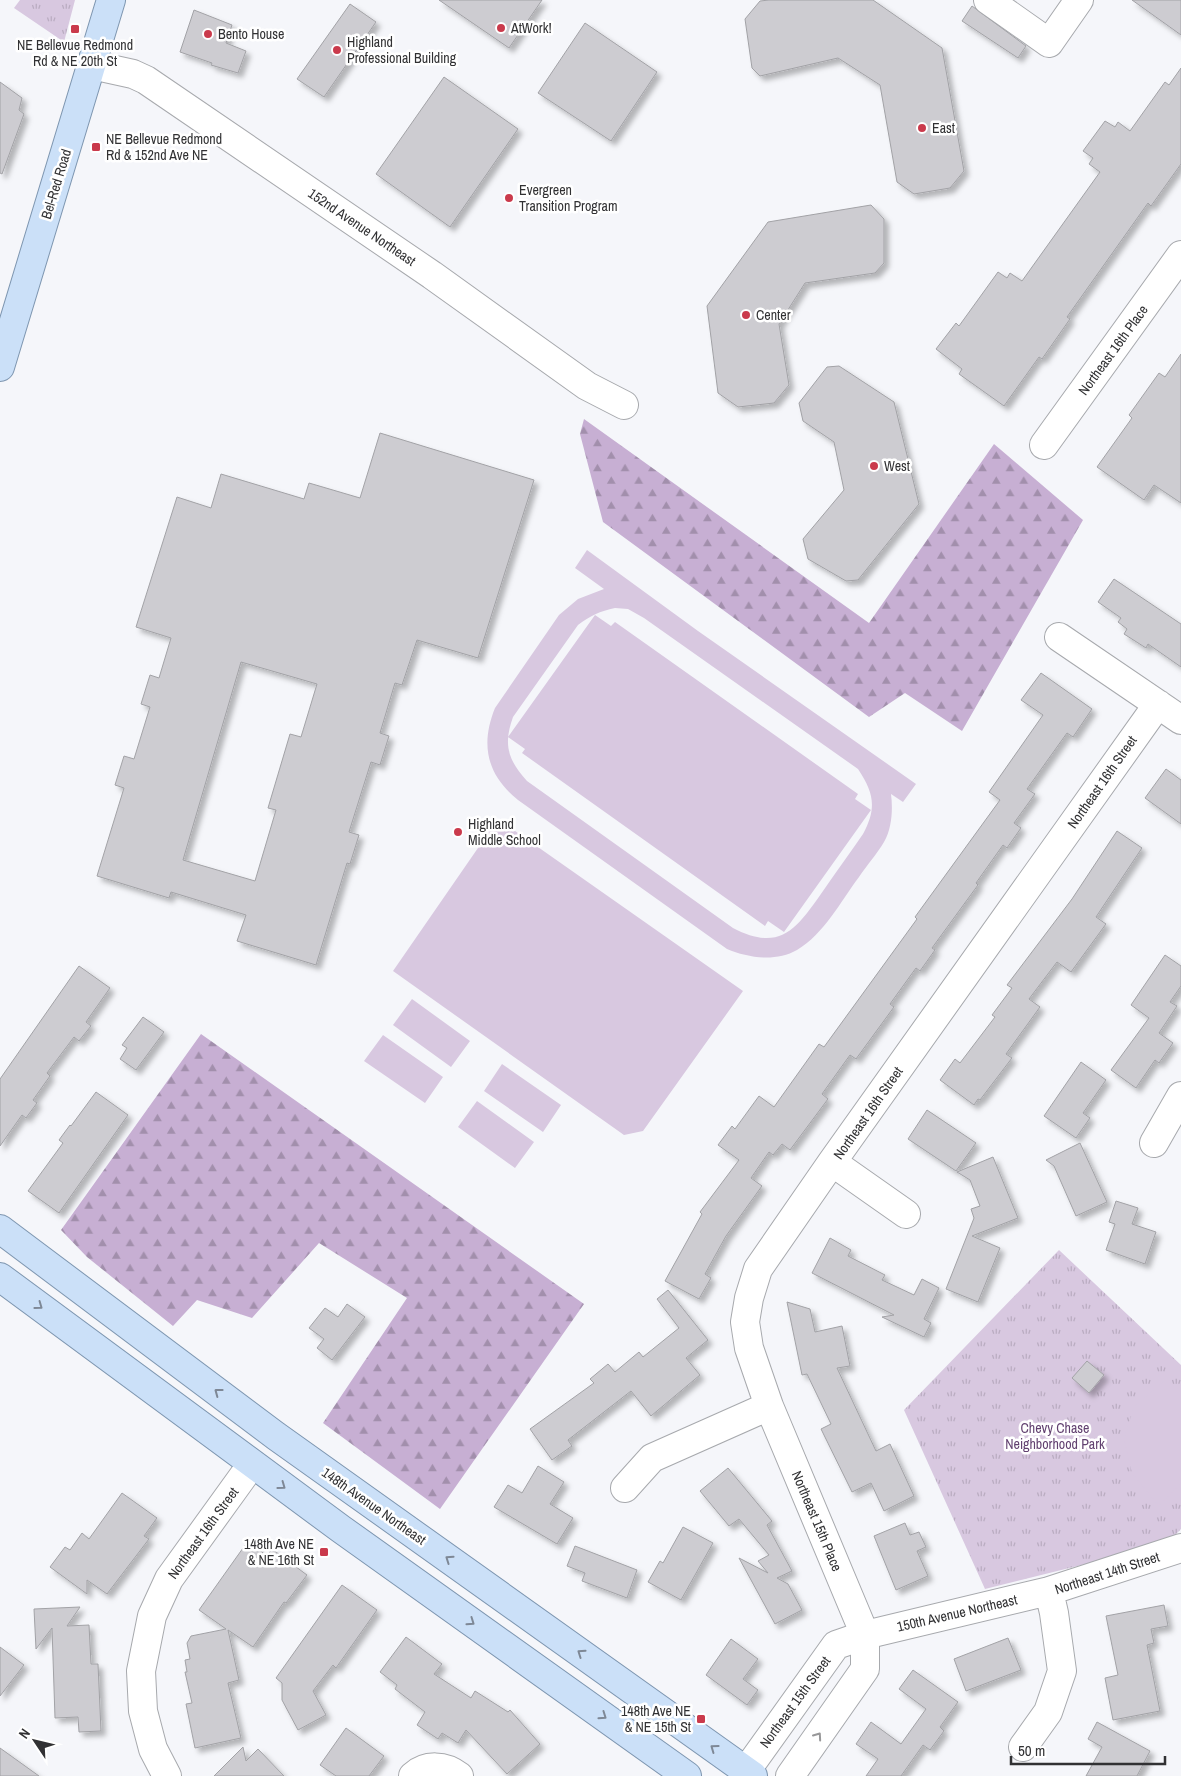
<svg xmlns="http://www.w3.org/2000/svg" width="1181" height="1776" font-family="'Archivo Narrow',sans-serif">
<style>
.grass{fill:url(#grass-tufts)}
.forest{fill:url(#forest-firs)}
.pitch{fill:#d8c8e0;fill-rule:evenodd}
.building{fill:#cdccd1;stroke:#a2a2a6;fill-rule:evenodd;filter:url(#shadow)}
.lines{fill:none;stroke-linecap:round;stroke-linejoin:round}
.minor-casing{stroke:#a7a9ad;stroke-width:30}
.major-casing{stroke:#7e96b0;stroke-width:30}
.minor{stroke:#fff;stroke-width:28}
.major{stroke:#cbe0f8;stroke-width:28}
.oneway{stroke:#7e8896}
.oneway2{stroke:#989899}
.poi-dot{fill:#ca3a4c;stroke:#fff;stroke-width:2}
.labels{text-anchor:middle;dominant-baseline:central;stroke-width:5;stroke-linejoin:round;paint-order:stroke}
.poi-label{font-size:14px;fill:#313133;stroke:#fff;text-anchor:start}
.street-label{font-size:14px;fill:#313133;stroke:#fff}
.park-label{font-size:14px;fill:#624170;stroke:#fff}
</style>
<defs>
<pattern id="grass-tufts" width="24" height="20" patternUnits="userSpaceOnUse" patternTransform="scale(1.25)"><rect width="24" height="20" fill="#d8c8e0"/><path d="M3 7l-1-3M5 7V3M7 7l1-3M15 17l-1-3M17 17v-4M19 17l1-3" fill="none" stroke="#baacc1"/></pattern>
<pattern id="forest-firs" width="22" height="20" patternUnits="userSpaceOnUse" patternTransform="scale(1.25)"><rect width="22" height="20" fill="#c7afd3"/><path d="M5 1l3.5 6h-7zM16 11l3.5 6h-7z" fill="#a28fac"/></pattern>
<filter id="shadow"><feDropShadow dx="4.5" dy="4.5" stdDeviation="2.5" flood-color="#0004"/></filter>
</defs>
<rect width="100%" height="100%" fill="#f5f6fa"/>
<path class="grass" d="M20,0H75L64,42L14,8Z
M1059,1250L1181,1365V1529L1172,1538L1150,1548L985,1589L904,1410Z"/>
<path class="forest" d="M584,419L869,623L994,444L1083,520L962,731L905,693L869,717L603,522L580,434Z
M201,1034L584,1304L440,1509L323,1423L407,1298L319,1243L252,1318L197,1300L173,1326L87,1257L61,1230Z"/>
<path class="pitch" d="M587,550L698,631L916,784L903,802L891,794C893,809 892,828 884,842C877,854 867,865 859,877C841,901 824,934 797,950C776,962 748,958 727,949L518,800C487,775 480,745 495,708L559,615L578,599L604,589L575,568ZM615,608L628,609L644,618L858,769C874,793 877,808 863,834C850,853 836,872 823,891C797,928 781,953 733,928L527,781C508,760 503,745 513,717L578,625C590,616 600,611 615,608Z
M595,615L611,626L615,622L858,794L855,799L871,810L784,932L768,921L765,926L522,753L525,749L508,737Z
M498,819L743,991L643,1131L624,1135L393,971Z
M412,999L470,1041L451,1067L393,1025Z
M383,1035L443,1077L425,1103L364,1061Z
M502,1064L561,1105L543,1132L484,1091Z
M477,1101L534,1142L515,1168L458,1127Z
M1164,1381L1181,1398V1483L1159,1506L1132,1473L1124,1439L1134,1407Z"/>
<path class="building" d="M439,0H542L509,48Z
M769,0H873L942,48L964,171L950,188L914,194L897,182L880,85L838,58L760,76L752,68L745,19L760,1Z
M1132,0H1181V35Z
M350,4L376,22L324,97L297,79Z
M972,6L1026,46L1018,58L962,21Z
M194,10L232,25L226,43L246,51L238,73L211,65L212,63L180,52Z
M585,23L657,72L611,141L538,93Z
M1181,68V164L1151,206L1148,203L1067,317L1070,319L1042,359L1039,357L1004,406L959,374L962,369L936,349L956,323L959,326L998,272L1007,278L1010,273L1022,281L1100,172L1089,164L1093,158L1083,151L1105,121L1115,127L1118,122L1130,131L1165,82L1169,85Z
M444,77L518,129L450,227L376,174Z
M0,82L22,98L19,110L24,114L2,174L0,173Z
M871,205L884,219V263L875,273L805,283L779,324L789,385L774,403L738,407L718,393L707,306L768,222Z
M1181,354V503L1154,485L1144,500L1097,467L1132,418L1129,415L1159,373L1165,377Z
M839,366L894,402L919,504L858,580L846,581L808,559L803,539L844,490L834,442L803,421L799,403L827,367Z
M380,433L534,480L478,658L417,640L402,685L395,683L380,733L389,736L380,765L371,762L349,832L359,835L350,864L347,863L316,965L237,941L246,915L171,892L169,898L97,876L124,788L115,785L124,756L134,759L150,707L141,704L150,675L159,678L171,638L136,627L177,497L211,508L221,474L304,499L309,483L360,498ZM241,662L317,684L301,737L290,734L268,808L276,810L255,881L183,860Z
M1114,579L1181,624V667L1148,644L1146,648L1124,634L1127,629L1118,622L1121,618L1098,602Z
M1041,673L1092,709L1073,737L1067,733L1027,789L1035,794L1014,823L1021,828L1007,848L1003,845L976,883L978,885L932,948L935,950L920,971L916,968L890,1004L894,1007L856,1059L850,1055L822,1094L828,1099L790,1150L782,1144L773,1155L769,1152L751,1178L762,1186L726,1236L705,1274L711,1278L699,1299L665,1281L702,1214L700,1212L739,1160L718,1145L732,1126L735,1129L759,1096L774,1107L819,1044L824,1047L917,919L915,917L1000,800L989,792L1043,715L1021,700Z
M1166,769L1181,780V824L1145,798Z
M1117,831L1142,848L1096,917L1106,924L1071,972L1057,962L1029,999L1040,1007L1006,1054L1012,1058L980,1100L978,1099L974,1105L940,1080L955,1059L960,1063L995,1017L992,1015L1012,988L1007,985L1072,899Z
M1165,955L1181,966V986L1170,1002L1177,1006L1159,1033L1173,1043L1159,1063L1155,1060L1136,1088L1111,1070L1149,1018L1131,1005Z
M79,966L110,988L86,1022L91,1026L79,1041L74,1037L47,1073L50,1076L33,1100L37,1103L26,1118L22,1115L0,1146V1079Z
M143,1017L164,1032L136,1070L120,1059L127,1048L122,1045Z
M1081,1062L1106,1080L1083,1113L1090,1118L1076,1138L1044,1116Z
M96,1092L128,1115L59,1213L28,1191L63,1143L59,1140L70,1125L71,1126Z
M927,1110L976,1143L956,1171L908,1139Z
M1080,1143L1107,1202L1076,1216L1054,1166L1046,1160Z
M993,1157L1018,1218L972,1236L1000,1248L978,1302L946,1289L974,1218L971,1209L980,1206L970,1180L957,1172Z
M1116,1201L1138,1208L1132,1224L1156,1232L1145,1264L1106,1250L1115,1224L1109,1222Z
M830,1238L851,1250L848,1256L885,1275L882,1280L914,1295L922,1279L939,1288L924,1319L931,1323L924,1337L882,1317L894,1315L812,1273Z
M668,1290L708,1340L686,1358L700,1375L651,1416L631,1391L568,1440L572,1446L552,1460L530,1429L594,1383L590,1379L608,1364L615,1372L639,1352L643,1357L679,1328L657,1299Z
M787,1302L810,1309L815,1332L842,1326L850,1366L837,1368L876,1451L890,1444L914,1496L884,1511L871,1483L852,1492L821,1429L831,1424L807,1374L802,1375Z
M347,1304L365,1317L332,1360L317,1348L324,1339L309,1328L325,1308L338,1317Z
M1087,1361L1104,1375L1089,1393L1072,1378Z
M538,1466L564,1482L550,1504L573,1518L557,1544L494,1507L508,1485L522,1493Z
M728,1468L772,1521L767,1525L792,1571L777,1578L788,1584L802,1610L775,1624L739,1558L768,1573L758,1561L769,1555L739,1519L729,1526L700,1491Z
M122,1493L157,1518L144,1536L149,1539L107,1594L87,1580V1594L50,1567L65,1547L70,1550L82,1533L89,1539Z
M905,1523L910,1535L919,1532L926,1547L917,1551L928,1576L896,1590L874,1536Z
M683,1527L713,1543L681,1600L648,1582L660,1561L663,1563Z
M248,1541L267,1556L272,1549L307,1575L286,1603L284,1602L253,1647L228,1630L239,1680L228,1683L241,1738L195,1748L186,1704L192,1703L185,1672H187L185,1660L190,1659L187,1643L191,1636L226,1629L199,1610Z
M575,1546L637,1570L627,1598L582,1581L585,1573L567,1566Z
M342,1585L377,1610L336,1668L333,1665L313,1691L326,1715L298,1730L282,1700V1683L276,1678Z
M1164,1605L1168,1626L1151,1629L1154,1643L1147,1645L1160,1711L1113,1720L1105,1678L1118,1675L1106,1616Z
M80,1607L67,1626L89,1625L91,1664H98L101,1731L79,1732L78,1717L55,1718L52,1628L36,1649L34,1609Z
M406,1637L442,1664L434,1674L471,1698L475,1691L508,1712L510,1710L540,1744L507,1774L466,1730L458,1743L442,1733L438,1739L417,1725L425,1712L395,1689L397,1685L380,1672Z
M1008,1638L1021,1670L966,1691L954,1659Z
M731,1639L758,1659L743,1679L758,1690L747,1705L706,1675Z
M0,1647L24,1665L0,1696Z
M913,1670L958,1702L940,1727L944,1731L930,1750L923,1745L901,1776H866L878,1759L856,1744L871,1722L901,1744L926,1709L899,1689Z
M1097,1722L1150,1751L1137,1776H1086L1102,1747L1088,1739Z
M346,1728L384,1756L369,1776H336L320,1765Z
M243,1747L246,1761L258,1749L284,1776H214Z
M0,1748L39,1776H0Z"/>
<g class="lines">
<defs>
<path id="minor" d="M988,0L1049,43L1079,0
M92,65L133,74L146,80L432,275L587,386L624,405
M1044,445L1181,255
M1059,637L1181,720
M1154,1143L1181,1096
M832,1162L906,1214
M769,1406L865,1635V1669L790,1776
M625,1488L652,1458L769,1406L749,1348L745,1322L749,1298L758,1269L832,1162L1158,704
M1023,1747L1048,1712L1062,1671L1054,1613L1049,1591L1181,1548
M746,1771L836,1645L865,1635L1049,1591
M167,1776L153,1749L143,1711L141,1671L152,1616L169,1579L252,1464
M413,1776C426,1764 445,1765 459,1776"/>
<path id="major" d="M0,367L111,0
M0,1229L276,1436L753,1776
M0,1277L341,1529L687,1776"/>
</defs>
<use href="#minor" class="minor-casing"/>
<use href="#major" class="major-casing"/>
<use href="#minor" class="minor"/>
<use href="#major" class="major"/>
</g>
<defs><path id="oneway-chevron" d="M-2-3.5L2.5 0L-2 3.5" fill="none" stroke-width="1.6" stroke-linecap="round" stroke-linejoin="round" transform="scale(1.25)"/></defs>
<g class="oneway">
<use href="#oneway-chevron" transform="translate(39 1306) rotate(36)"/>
<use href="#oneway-chevron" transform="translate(218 1392) rotate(-143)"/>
<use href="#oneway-chevron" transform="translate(282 1486) rotate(36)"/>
<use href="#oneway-chevron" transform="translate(449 1559) rotate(-145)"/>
<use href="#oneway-chevron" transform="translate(471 1622) rotate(35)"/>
<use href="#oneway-chevron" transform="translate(581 1653) rotate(-145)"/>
<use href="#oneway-chevron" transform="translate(603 1716) rotate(35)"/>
<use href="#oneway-chevron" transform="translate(714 1748) rotate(-144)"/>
</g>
<use class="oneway2" href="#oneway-chevron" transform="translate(818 1736) rotate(-55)"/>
<g class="poi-dot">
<circle cx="501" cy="28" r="5"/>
<rect x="70" y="24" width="10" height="10" rx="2.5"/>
<circle cx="208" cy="34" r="5"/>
<circle cx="337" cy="50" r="5"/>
<circle cx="922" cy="128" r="5"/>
<rect x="91" y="142" width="10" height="10" rx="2.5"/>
<circle cx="509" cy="198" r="5"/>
<circle cx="746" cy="315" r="5"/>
<circle cx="874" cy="466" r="5"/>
<circle cx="458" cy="832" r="5"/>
<rect x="319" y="1547" width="10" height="10" rx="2.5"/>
<rect x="696" y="1714" width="10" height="10" rx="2.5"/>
</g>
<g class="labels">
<g class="poi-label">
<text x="511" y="28">AtWork!</text>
<text x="218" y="34">Bento House</text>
<text x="347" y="42">Highland<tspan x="347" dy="16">Professional Building</tspan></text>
<text x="75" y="45" text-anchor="middle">NE Bellevue Redmond<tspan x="75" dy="16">Rd &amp; NE 20th St</tspan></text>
<text x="932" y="128">East</text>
<text x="106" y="139">NE Bellevue Redmond<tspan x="106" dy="16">Rd &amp; 152nd Ave NE</tspan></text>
<text x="519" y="190">Evergreen<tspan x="519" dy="16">Transition Program</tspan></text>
<text x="756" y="315">Center</text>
<text x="884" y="466">West</text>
<text x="468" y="824">Highland<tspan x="468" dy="16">Middle School</tspan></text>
<text x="314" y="1544" text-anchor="end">148th Ave NE<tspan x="314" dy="16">&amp; NE 16th St</tspan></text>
<text x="691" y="1711" text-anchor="end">148th Ave NE<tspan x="691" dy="16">&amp; NE 15th St</tspan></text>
</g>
<g class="street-label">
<text transform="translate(56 184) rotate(-73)">Bel-Red Road</text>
<text transform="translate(362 227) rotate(34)">152nd Avenue Northeast</text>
<text transform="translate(1113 350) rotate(-54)">Northeast 16th Place</text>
<text transform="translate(1102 782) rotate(-55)">Northeast 16th Street</text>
<text transform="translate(868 1113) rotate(-55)">Northeast 16th Street</text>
<text transform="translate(374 1506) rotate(35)">148th Avenue Northeast</text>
<text transform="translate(817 1521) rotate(67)">Northeast 15th Place</text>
<text transform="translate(203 1533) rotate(-54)">Northeast 16th Street</text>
<text transform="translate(1107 1573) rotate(-18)">Northeast 14th Street</text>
<text transform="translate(957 1613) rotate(-13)">150th Avenue Northeast</text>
<text transform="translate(795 1702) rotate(-54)">Northeast 15th Street</text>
</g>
<g class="park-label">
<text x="1055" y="1428">Chevy Chase<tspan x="1055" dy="16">Neighborhood Park</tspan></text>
</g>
</g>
<g transform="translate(35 1741) rotate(305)" stroke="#ffffff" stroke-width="4" paint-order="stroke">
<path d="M0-4L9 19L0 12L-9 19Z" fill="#313133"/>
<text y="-8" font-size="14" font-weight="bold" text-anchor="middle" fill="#313133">N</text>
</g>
<path d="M1011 1756v8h154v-8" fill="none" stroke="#313133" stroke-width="2.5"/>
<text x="1018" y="1756" font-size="15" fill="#313133" stroke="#ffffff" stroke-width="4" paint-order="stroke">50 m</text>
</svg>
